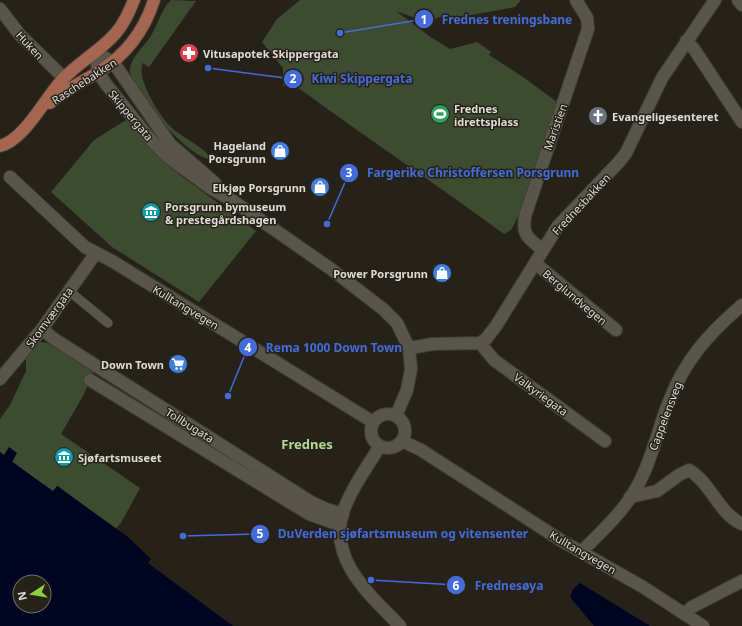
<svg xmlns="http://www.w3.org/2000/svg" width="742" height="626" font-family="'Noto Sans',sans-serif">
<style>
.green{fill:#3d4c30}
.water{fill:#000621;fill-rule:evenodd}
.lines{fill:none;stroke-linecap:round;stroke-linejoin:round}
.pedestrian-casing{stroke:#413e36;stroke-width:10}
.minor-casing{stroke:#413e36;stroke-width:14}
.tertiary-casing{stroke:#413e36;stroke-width:14}
.primary-casing{stroke:#413e36;stroke-width:14}
.pedestrian{stroke:#59554a;stroke-width:9}
.minor{stroke:#59554a;stroke-width:12}
.tertiary{stroke:#59554a;stroke-width:12}
.primary{stroke:#a46651;stroke-width:12}
.labels{text-anchor:middle;dominant-baseline:central;stroke-width:3;stroke-linejoin:round;paint-order:stroke}
.street-label{font-size:11px;fill:#dfddd6;stroke:#262219}
.poi-label{font-size:11px;font-weight:bold;fill:#dfddd6;stroke:#262219;text-anchor:start}
.quarter-label{font-size:13px;font-weight:bold;fill:#b6da95;stroke:#262219}
.leader{fill:none;stroke:#446bd8;stroke-width:1.5}
.callout-dot{fill:#446bd8;stroke:#262219;stroke-width:1.5}
.mark-label{font-size:12px;text-anchor:middle;font-weight:bold;fill:#fff}
.callout-label{font-size:12px;text-anchor:middle;font-weight:bold;fill:#446bd8;stroke:#262219;stroke-width:3;stroke-linejoin:round;paint-order:stroke}
</style>
<rect width="100%" height="100%" fill="#262219"/>
<path class="green" d="M171,0L196,1L149,67L143,63C135,78 161,119 173,129C181,136 208,150 211,159C190,160 130,91 130,70C130,59 144,46 150,37C158,26 161,9 171,0Z
M300,0H521L515,7L466,16L440,17L426,22L396,11L432,38L450,49L477,42L491,52L489,55L523,77L557,102L517,219L511,230L504,234C436,184 365,137 297,87L283,86V68L262,42L277,19Z
M126,120L154,152L180,175L256,231L199,302L112,247L51,192L94,140Z
M40,342L47,343L94,371L83,396L61,434L140,488L121,523L115,529L58,486L53,492L0,452V419L10,405L26,371V358Z"/>
<path class="water" d="M9,447L17,453L12,462L53,491L57,486L128,537L151,559L148,563L233,626H0V452L4,455ZM20,582H44V606H20Z
M580,583L650,626H594L570,597L573,589Z"/>
<g class="lines">
<defs>
<path id="pedestrian" d="M69,291L108,323"/>
<path id="minor" d="M738,0L742,5
M0,9L20,35L64,78
M686,41L694,49L742,122
M10,177L85,247L112,261L373,422
M543,250C528,238 522,236 525,216L588,29L587,18L576,0
M535,263L616,330
M42,329L54,339L311,502L326,509L343,514
M480,343L494,360L605,441
M409,348L433,344L480,343L486,339L496,326L558,226L619,162L626,153L662,78L715,0
M0,379L42,329L96,253
M90,380L309,514L340,525
M402,441L421,450L562,541L643,587L703,626
M630,497L657,491L679,475L689,470C711,483 719,514 742,524
M581,552C599,534 621,514 634,492C650,466 657,433 668,404C684,361 708,334 742,305
M684,614L692,607L742,581"/>
<path id="tertiary" d="M95,52L98,72L106,84L149,138L168,157L209,187L233,201L331,269L383,309L397,323L409,348L411,369L407,390L396,416
M95,52L113,62L170,144L215,183
M371 431a17 17 0 1 1 34 0a17 17 0 1 1-34 0Z
M380,446C367,467 351,489 343,512C328,560 371,596 400,626"/>
<path id="primary" d="M50,103C65,90 80,83 97,73C125,56 144,32 154,0
M0,146C25,140 46,96 64,78C79,62 100,51 115,34C124,24 129,12 134,0"/>
</defs>
<use href="#pedestrian" class="pedestrian-casing"/>
<use href="#minor" class="minor-casing"/>
<use href="#tertiary" class="tertiary-casing"/>
<use href="#primary" class="primary-casing"/>
<use href="#pedestrian" class="pedestrian"/>
<use href="#minor" class="minor"/>
<use href="#tertiary" class="tertiary"/>
<use href="#primary" class="primary"/>
</g>
<defs>
<symbol id="pharmacy-disc" viewBox="-11 -11 22 22"><circle r="9.5" fill="#e0444e" stroke="#262219"/><path d="M-2-6h4v4h4v4h-4v4h-4v-4h-4v-4h4Z" fill="#fff"/></symbol>
<symbol id="stadium-disc" viewBox="-11 -11 22 22"><circle r="9.5" fill="#2e9e5b" stroke="#262219"/><path d="M0-5a6.5 5 0 1 0 0 10a6.5 5 0 1 0 0-10ZM-3.5-1.8h7v3.6h-7Z" fill="#fff"/></symbol>
<symbol id="church-disc" viewBox="-11 -11 22 22"><circle r="9.5" fill="#6b7280" stroke="#262219"/><path d="M-1.2-6h2.4v3.5h3.3v2.4h-3.3V6h-2.4V-.1h-3.3v-2.4h3.3Z" fill="#fff"/></symbol>
<symbol id="shop-disc" viewBox="-11 -11 22 22"><circle r="9.5" fill="#3f7fe0" stroke="#262219"/><path d="M-5-2.5h2.3a2.7 3.5 0 0 1 5.4 0H5L5.5 6h-11ZM-1.5-2.5h3a1.5 2.3 0 0 0-3 0Z" fill="#fff"/></symbol>
<symbol id="museum-disc" viewBox="-11 -11 22 22"><circle r="9.5" fill="#0f9aa8" stroke="#262219"/><path d="M0-6L6-3V-2H-6V-3ZM-5-1h2V3h-2ZM-1-1h2V3h-2ZM3-1h2V3H3ZM-6 4H6V6H-6Z" fill="#fff"/></symbol>
<symbol id="supermarket-disc" viewBox="-11 -11 22 22"><circle r="9.5" fill="#3f7fe0" stroke="#262219"/><path d="M-6-5.5h2.5l.6 2H6L4.5 2H-2.5L-4.4-4H-6ZM-1.5 3.2a1.3 1.3 0 1 0 .1 0ZM3 3.2a1.3 1.3 0 1 0 .1 0Z" fill="#fff"/></symbol>
</defs>
<g fill-rule="evenodd">
<use href="#pharmacy-disc" x="178" y="42" width="22" height="22"/>
<use href="#stadium-disc" x="429" y="103" width="22" height="22"/>
<use href="#church-disc" x="587" y="105" width="22" height="22"/>
<use href="#shop-disc" x="269" y="140" width="22" height="22"/>
<use href="#shop-disc" x="309" y="176" width="22" height="22"/>
<use href="#museum-disc" x="140" y="201" width="22" height="22"/>
<use href="#shop-disc" x="431" y="262" width="22" height="22"/>
<use href="#supermarket-disc" x="167" y="353" width="22" height="22"/>
<use href="#museum-disc" x="53" y="446" width="22" height="22"/>
</g>
<g class="labels">
<g class="street-label">
<text transform="translate(30 45) rotate(47)">Huken</text>
<text transform="translate(84 81) rotate(-33)">Raschebakken</text>
<text transform="translate(131 115) rotate(50)">Skippergata</text>
<text transform="translate(555 127) rotate(-70)">Maristien</text>
<text transform="translate(581 204) rotate(-47)">Frednesbakken</text>
<text transform="translate(575 297) rotate(40)">Berglundvegen</text>
<text transform="translate(186 307) rotate(31)">Kulltangvegen</text>
<text transform="translate(49 317) rotate(-54)">Skomværgata</text>
<text transform="translate(541 394) rotate(36)">Valkyriegata</text>
<text transform="translate(665 416) rotate(-69)">Cappelensveg</text>
<text transform="translate(190 425) rotate(32)">Tollbugata</text>
<text transform="translate(583 552) rotate(30)">Kulltangvegen</text>
</g>
<g class="poi-label">
<text x="203" y="53">Vitusapotek Skippergata</text>
<text x="454" y="108">Frednes<tspan x="454" dy="13">idrettsplass</tspan></text>
<text x="612" y="116">Evangeligesenteret</text>
<text x="266" y="145" text-anchor="end">Hageland<tspan x="266" dy="13">Porsgrunn</tspan></text>
<text x="306" y="187" text-anchor="end">Elkjøp Porsgrunn</text>
<text x="165" y="206">Porsgrunn bymuseum<tspan x="165" dy="13">&amp; prestegårdshagen</tspan></text>
<text x="428" y="273" text-anchor="end">Power Porsgrunn</text>
<text x="164" y="364" text-anchor="end">Down Town</text>
<text x="78" y="457">Sjøfartsmuseet</text>
</g>
<g class="quarter-label">
<text x="307" y="444">Frednes</text>
</g>
</g>
<path class="leader" d="M340 33L424 19M208 68L293 79M327 224L349 173M228 396L248 347M183 536L260 534M371 580L456 585"/>
<g class="callout-dot">
<circle cx="340" cy="33" r="4"/>
<circle cx="208" cy="68" r="4"/>
<circle cx="327" cy="224" r="4"/>
<circle cx="228" cy="396" r="4"/>
<circle cx="183" cy="536" r="4"/>
<circle cx="371" cy="580" r="4"/>
<circle cx="424" cy="19" r="10"/>
<circle cx="293" cy="79" r="10"/>
<circle cx="349" cy="173" r="10"/>
<circle cx="248" cy="347" r="10"/>
<circle cx="260" cy="534" r="10"/>
<circle cx="456" cy="585" r="10"/>
</g>
<g class="mark-label">
<text x="424" y="24">1</text>
<text x="293" y="83">2</text>
<text x="349" y="177">3</text>
<text x="248" y="352">4</text>
<text x="260" y="538">5</text>
<text x="456" y="590">6</text>
</g>
<g class="callout-label">
<text x="507" y="24">Frednes treningsbane</text>
<text x="362" y="83">Kiwi Skippergata</text>
<text x="473" y="177">Fargerike Christoffersen Porsgrunn</text>
<text x="334" y="352">Rema 1000 Down Town</text>
<text x="403" y="538">DuVerden sjøfartsmuseum og vitensenter</text>
<text x="509" y="590">Frednesøya</text>
</g>
<g transform="translate(32 594) rotate(258)"><circle r="19" fill="#262219" stroke="#706d65"/>
<path d="M0-3L7 15L0 10L-7 15Z" fill="#8ece43"/>
<text y="-6" font-size="11" font-weight="bold" text-anchor="middle" fill="#dfddd6">N</text>
</g>
</svg>
